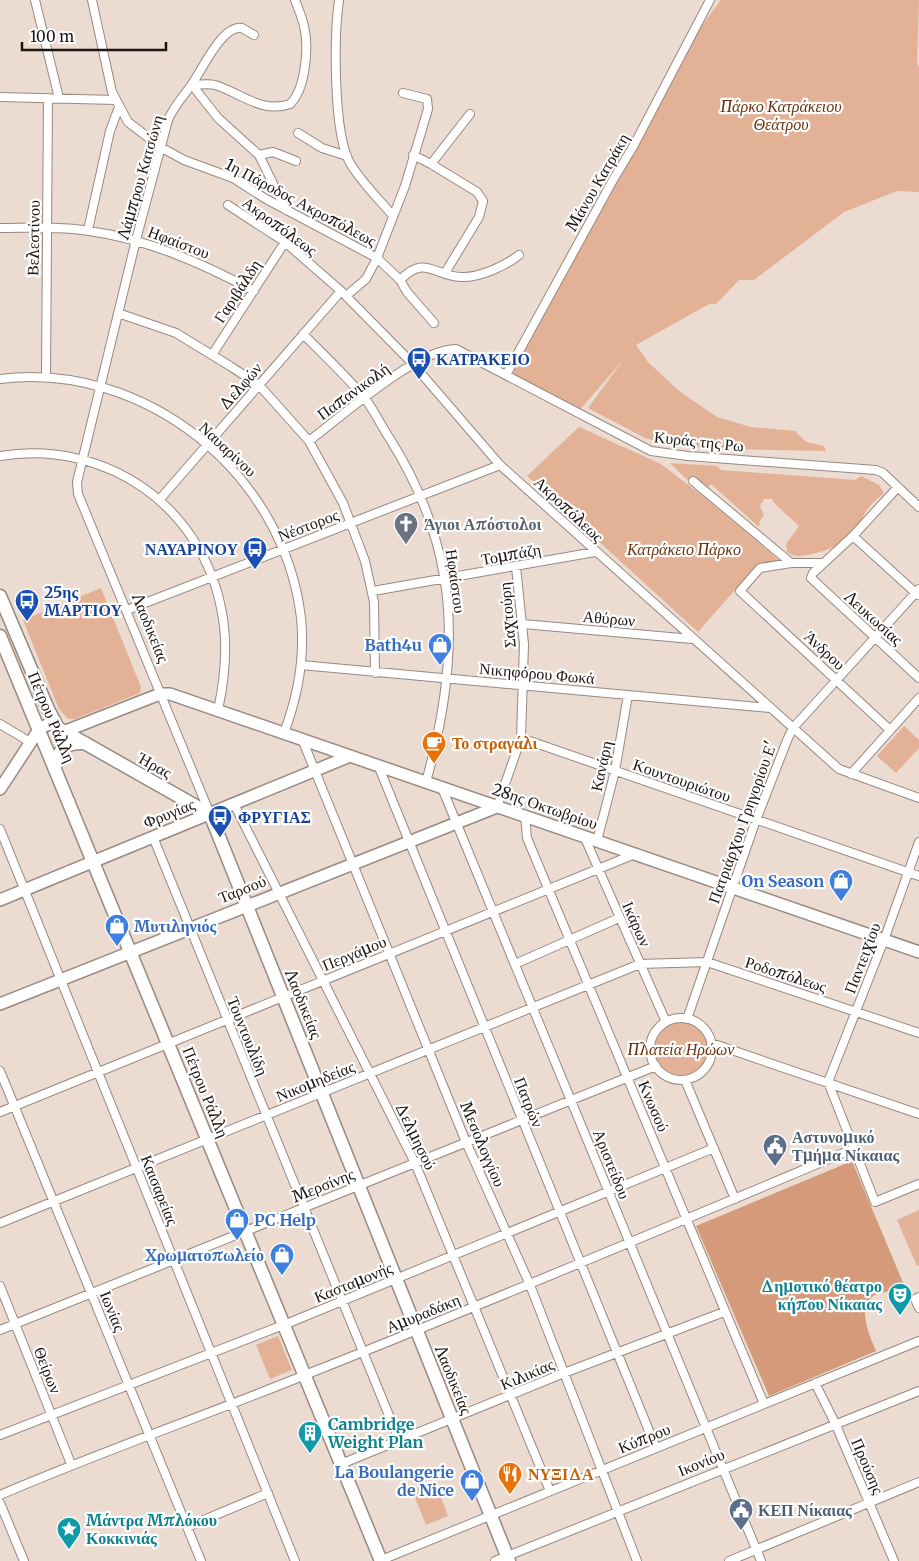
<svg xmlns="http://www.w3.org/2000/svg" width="919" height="1561" font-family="Merriweather,serif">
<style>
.green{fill:#e2b196}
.forest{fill:#d59a79}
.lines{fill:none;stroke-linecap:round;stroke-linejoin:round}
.street-casing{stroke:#988980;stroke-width:10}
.secondary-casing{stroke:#988980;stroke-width:14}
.primary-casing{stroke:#988980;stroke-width:15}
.street{stroke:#fff;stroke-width:8}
.secondary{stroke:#fff;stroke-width:11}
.primary{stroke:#fff;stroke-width:12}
.labels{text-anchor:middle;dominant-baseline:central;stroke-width:4.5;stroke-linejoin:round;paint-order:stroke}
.park-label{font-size:16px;font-style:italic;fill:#6a330e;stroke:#fff}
.street-label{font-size:16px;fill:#1c1613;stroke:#fff}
.transit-label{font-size:16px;font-weight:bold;fill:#164399;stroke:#fff;text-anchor:start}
.worship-label{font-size:16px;font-weight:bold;fill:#5b616d;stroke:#fff;text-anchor:start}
.shop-label{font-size:16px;font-weight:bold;fill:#366cbe;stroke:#fff;text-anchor:end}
.food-label{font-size:16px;font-weight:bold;fill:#c56008;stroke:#fff;text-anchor:start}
.service-label{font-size:16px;font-weight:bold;fill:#4e5e75;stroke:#fff;text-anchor:start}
.culture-label{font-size:16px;font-weight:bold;fill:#0d838f;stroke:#fff;text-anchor:start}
</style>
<rect width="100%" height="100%" fill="#ebdbd1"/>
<path class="green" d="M721,0H919L917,64L919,67V192L897,191L844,212L754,280H739L716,304H709L636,345L648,362L679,391L717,417L751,427L795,431L806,442L824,446L826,451L718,449L668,445L645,438L588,408L624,359L577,413L506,375L683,51Z
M579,427L661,464L709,501L780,561L757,565L698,632L527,476Z
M670,463L717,466L721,470L855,480L861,476L879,485L884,493C878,499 868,506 865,513C853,538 839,548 812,554C802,556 796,558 787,552L786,544L799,526L775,504L772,499H764L760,506L764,516L760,520L759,527L711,484L702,494Z
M101,588L141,687L140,693L75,719H68L59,709L23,620Z
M904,726L919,740V748L896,773L877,756Z
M654 1049a27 27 0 1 1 54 0a27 27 0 1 1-54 0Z
M919,1210V1265L917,1266L897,1220Z
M278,1336L292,1370L270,1379L256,1345Z
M435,1481L448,1516L426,1525L412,1490Z"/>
<path class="forest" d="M852,1161L907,1292C855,1286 860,1315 876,1351L769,1396L696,1226Z"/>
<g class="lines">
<defs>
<path id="street" d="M35,0L59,98
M92,0L112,92L128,122L162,148L184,160L233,178L266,199L377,258L400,280
M339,0C334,35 333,133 350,163C361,182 379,199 393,216
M192,85C199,85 208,83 215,85C241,93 262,114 290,104C306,89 309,46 304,26C302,17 298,8 295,0
M192,85L218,118L259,155L286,210
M0,97L115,100
M298,133L322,148L347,156
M259,155L273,152L296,161
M413,155L431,164L470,114
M431,164L477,192L483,201L479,217L445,273
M228,205L285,242L341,291L413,364L500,465L839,769L919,798
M0,228C29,228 59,226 89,231C147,239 202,263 254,291
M88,230L110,131L119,107
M346,296L366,279L377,258L405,186L428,109L427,99L403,93
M118,313L176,333L230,366L259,385L309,441L343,503L365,561L374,602L375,673
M434,323L407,292L400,280C426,254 433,276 461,277C479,278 505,266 519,255
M303,334C324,355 345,375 364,397C374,410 381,426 390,439C461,552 461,656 426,782
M212,355L285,242
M506,375L613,180L634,145L710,0
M46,377L48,98
M0,379C145,361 284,473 301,618C305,658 298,696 284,733
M309,441C342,416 417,349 456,349L651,451L688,456L876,470L883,473L919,507
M0,456C106,439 203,506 222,613C228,645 225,678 218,710
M693,481L791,563
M898,487L853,536L813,573L811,578L919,678
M160,499L341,291
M853,536L918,595
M824,563H791L760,568L740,591L890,730
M373,591L595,552
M127,610L500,465
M523,624L692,639
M301,665L770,708
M0,724L30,742
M521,738L919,876
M302,739L466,1142L530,1285L637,1561
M378,765L656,1448
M851,774L919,698
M442,788L761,1561
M234,804L415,1163L550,1491
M497,807L521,738L524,644L516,567
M210,814L78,494L77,482L136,240L168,120C174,106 183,97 192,84C202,70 222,25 242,28L254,35
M525,816L527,838L764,1404
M0,829L295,1561
M584,836L666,1022
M153,837L399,1440
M597,841L615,771L628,695
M919,842L884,940L828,1082L875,1202L919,1184
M515,964L619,918
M650 1049a31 31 0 1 1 62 0a31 31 0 1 1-62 0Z
M687,1019L756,820L788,738L793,728L919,589
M711,1043L919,1114
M0,1071L201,1561
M685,1080L735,1199
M0,1112L635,854
M0,1223L640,964L707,962L919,1033
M0,1286L71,1464
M919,1297L915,1299L919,1308
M0,1330L656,1066
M815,1383L835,1423L894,1561
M0,1435L291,1322L714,1148
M341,1464L564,1373L724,1312
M0,1495C102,1451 207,1415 310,1373C492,1301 672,1225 853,1149
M0,1503L24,1561
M187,1527L268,1493
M379,1561L919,1341
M495,1561L919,1391
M729,1561L919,1482"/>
<path id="secondary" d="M63,732L160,694H170L919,952
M0,789L40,728L54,722
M0,900L350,756
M0,1004L497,807"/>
<path id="primary" d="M0,596L48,709L58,728L210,814L509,1561
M0,636L381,1561
M55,767C58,749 66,742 85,743"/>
</defs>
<use href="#street" class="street-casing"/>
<use href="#secondary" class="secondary-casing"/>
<use href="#primary" class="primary-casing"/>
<use href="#street" class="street"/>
<use href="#secondary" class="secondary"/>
<use href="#primary" class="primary"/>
</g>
<defs>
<symbol id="bus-pin" viewBox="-11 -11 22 30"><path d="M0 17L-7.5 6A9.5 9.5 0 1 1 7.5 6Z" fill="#1a4fb4" stroke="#fff"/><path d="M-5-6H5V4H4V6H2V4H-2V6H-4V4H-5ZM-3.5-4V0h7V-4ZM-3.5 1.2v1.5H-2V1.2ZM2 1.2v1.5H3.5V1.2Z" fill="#fff"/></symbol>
<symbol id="church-pin" viewBox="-11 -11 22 30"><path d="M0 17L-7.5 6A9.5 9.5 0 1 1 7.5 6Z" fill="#6b7280" stroke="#fff"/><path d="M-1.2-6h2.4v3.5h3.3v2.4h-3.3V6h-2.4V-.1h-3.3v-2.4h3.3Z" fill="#fff"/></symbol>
<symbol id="shop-pin" viewBox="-11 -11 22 30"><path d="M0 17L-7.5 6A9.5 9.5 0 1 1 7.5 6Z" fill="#3f7fe0" stroke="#fff"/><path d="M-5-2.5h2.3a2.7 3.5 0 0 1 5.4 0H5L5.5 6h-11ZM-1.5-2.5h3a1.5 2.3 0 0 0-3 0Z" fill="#fff"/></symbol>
<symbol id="cafe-pin" viewBox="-11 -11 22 30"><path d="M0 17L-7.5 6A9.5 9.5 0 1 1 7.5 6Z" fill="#e8710a" stroke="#fff"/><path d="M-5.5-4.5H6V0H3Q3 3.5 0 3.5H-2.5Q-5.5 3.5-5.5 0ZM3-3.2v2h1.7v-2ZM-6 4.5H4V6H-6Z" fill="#fff"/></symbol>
<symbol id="civic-pin" viewBox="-11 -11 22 30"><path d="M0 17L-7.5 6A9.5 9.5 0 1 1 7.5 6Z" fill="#5c6f8a" stroke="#fff"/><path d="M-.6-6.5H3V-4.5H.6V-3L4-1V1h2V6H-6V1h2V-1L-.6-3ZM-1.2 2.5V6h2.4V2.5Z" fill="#fff"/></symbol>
<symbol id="theatre-pin" viewBox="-11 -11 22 30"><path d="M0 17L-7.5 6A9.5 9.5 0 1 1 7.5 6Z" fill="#0f9aa8" stroke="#fff"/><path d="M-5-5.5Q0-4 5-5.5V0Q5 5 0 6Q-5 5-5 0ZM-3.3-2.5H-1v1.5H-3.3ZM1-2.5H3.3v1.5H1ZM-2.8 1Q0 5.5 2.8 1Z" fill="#fff"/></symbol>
<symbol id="building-pin" viewBox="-11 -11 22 30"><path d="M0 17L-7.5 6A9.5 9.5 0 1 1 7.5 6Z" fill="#0f9aa8" stroke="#fff"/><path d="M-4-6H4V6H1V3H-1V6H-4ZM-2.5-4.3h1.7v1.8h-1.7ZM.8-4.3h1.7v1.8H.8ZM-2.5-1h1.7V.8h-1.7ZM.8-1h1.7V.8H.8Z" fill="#fff"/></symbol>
<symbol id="restaurant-pin" viewBox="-11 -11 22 30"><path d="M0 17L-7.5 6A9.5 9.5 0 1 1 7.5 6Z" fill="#e8710a" stroke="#fff"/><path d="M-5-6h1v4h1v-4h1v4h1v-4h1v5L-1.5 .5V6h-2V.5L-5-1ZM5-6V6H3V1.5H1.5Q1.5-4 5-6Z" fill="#fff"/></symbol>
<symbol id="sight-pin" viewBox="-11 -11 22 30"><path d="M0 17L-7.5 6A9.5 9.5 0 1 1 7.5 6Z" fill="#0f9aa8" stroke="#fff"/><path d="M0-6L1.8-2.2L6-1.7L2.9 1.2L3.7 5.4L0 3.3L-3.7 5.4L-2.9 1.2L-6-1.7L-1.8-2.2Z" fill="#fff"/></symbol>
</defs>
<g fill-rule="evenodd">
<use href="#bus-pin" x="405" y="345" width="28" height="38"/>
<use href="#church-pin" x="392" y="510" width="28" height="38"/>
<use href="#bus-pin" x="241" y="535" width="28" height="38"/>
<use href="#bus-pin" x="13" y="587" width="28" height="38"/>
<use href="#shop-pin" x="426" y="631" width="28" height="38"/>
<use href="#cafe-pin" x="420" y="729" width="28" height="38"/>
<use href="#bus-pin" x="206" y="803" width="28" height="38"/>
<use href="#shop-pin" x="827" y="867" width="28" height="38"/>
<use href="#shop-pin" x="103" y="912" width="28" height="38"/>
<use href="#civic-pin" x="761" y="1132" width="28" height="38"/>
<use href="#shop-pin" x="223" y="1206" width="28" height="38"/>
<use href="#shop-pin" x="268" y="1241" width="28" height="38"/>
<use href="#theatre-pin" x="886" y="1281" width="28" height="38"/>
<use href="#building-pin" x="296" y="1419" width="28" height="38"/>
<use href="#restaurant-pin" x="496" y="1460" width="28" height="38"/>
<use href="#shop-pin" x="458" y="1467" width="28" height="38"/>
<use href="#civic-pin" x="727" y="1496" width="28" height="38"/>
<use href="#sight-pin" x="55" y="1515" width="28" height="38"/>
</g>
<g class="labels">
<g class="park-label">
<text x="781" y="106">Πάρκο Κατράκειου<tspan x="781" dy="18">Θεάτρου</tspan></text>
<text x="684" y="549">Κατράκειο Πάρκο</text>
<text x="681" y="1049">Πλατεία Ηρώων</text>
</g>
<g class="street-label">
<text transform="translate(140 177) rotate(-74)">Λάμπρου Κατσώνη</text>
<text transform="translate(597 182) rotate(-60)">Μάνου Κατράκη</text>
<text transform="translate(301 202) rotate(28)">1η Πάροδος Ακροπόλεως</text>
<text transform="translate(280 226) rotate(36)">Ακροπόλεως</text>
<text transform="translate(33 238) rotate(-89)">Βελεστίνου</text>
<text transform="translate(179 242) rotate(21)">Ηφαίστου</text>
<text transform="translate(237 291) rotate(-57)">Γαριβάλδη</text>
<text transform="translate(240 386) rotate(-49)">Δελφών</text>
<text transform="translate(353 391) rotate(-36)">Παπανικολή</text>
<text transform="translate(699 441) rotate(6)">Κυράς της Ρω</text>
<text transform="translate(228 449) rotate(43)">Ναυαρίνου</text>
<text transform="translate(569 509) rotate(43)">Ακροπόλεως</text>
<text transform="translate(308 525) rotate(-21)">Νέστορος</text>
<text transform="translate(511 554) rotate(-10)">Τομπάζη</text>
<text transform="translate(456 581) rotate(82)">Ηφαίστου</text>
<text transform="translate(507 615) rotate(-95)">Σαχτούρη</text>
<text transform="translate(609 618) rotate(5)">Αθύρων</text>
<text transform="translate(874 618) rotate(42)">Λευκωσίας</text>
<text transform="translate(151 628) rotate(68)">Λαοδικείας</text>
<text transform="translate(825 650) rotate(43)">Άνδρου</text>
<text transform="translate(537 673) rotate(5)">Νικηφόρου Φωκά</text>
<text transform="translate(52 717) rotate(67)">Πέτρου Ράλλη</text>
<text transform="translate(155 765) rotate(29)">Ήρας</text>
<text transform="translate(601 766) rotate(-78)">Κανάρη</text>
<text transform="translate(682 780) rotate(19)">Κουντουριώτου</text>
<text transform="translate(545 806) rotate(19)">28ης Οκτωβρίου</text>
<text transform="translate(169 813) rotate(-22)">Φρυγίας</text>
<text transform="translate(742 822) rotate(-70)">Πατριάρχου Γρηγορίου Ε'</text>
<text transform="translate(242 889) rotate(-22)">Ταρσού</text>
<text transform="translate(637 924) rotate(66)">Ικάρων</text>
<text transform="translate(354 953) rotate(-22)">Περγάμου</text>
<text transform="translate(862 958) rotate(-69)">Παντειχίου</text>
<text transform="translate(786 974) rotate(18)">Ροδοπόλεως</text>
<text transform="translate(304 1004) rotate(68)">Λαοδικείας</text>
<text transform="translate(248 1036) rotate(68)">Τουντουλίδη</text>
<text transform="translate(315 1081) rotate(-22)">Νικομηδείας</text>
<text transform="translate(206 1092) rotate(68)">Πέτρου Ράλλη</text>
<text transform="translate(529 1102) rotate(68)">Πατρών</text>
<text transform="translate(654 1106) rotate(67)">Κνωσού</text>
<text transform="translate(416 1136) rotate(64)">Δελμησού</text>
<text transform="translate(483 1144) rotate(67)">Μεσολογγίου</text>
<text transform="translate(612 1164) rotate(68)">Αριστείδου</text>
<text transform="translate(323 1185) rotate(-22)">Μερσίνης</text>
<text transform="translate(160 1190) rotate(68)">Καισαρείας</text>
<text transform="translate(353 1282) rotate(-22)">Κασταμονής</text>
<text transform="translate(113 1311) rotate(68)">Ιωνίας</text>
<text transform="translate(423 1313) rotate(-22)">Αμυραδάκη</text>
<text transform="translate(48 1370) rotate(68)">Θείρων</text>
<text transform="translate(527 1374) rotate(-23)">Κιλικίας</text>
<text transform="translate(454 1380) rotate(68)">Λαοδικείας</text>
<text transform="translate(644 1438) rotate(-22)">Κύπρου</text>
<text transform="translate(701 1462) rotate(-22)">Ικονίου</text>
<text transform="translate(868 1466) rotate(67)">Προύσης</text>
</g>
<g class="transit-label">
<text x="436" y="359">ΚΑΤΡΑΚΕΙΟ</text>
<text x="238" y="549" text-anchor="end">ΝΑΥΑΡΙΝΟΥ</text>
<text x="44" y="592">25ης<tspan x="44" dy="18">ΜΑΡΤΙΟΥ</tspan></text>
<text x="238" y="817">ΦΡΥΓΙΑΣ</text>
</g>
<g class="worship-label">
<text x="424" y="524">Άγιοι Απόστολοι</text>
</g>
<g class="shop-label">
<text x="422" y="645">Bath4u</text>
<text x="824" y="881">On Season</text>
<text x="134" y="926" text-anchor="start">Μυτιληνιός</text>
<text x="254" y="1220" text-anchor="start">PC Help</text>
<text x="264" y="1255">Χρωματοπωλείο</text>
<text x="454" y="1472">La Boulangerie<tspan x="454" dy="18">de Nice</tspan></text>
</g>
<g class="food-label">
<text x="452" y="743">Το στραγάλι</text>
<text x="528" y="1474">ΝΥΞΙΔΑ</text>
</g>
<g class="service-label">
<text x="792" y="1137">Αστυνομικό<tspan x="792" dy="18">Τμήμα Νίκαιας</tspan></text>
<text x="758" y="1510">ΚΕΠ Νίκαιας</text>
</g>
<g class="culture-label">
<text x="882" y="1286" text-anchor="end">Δημοτικό θέατρο<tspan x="882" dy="18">κήπου Νίκαιας</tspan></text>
<text x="328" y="1424">Cambridge<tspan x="328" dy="18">Weight Plan</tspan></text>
<text x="86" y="1520">Μάντρα Μπλόκου<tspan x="86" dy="18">Κοκκινιάς</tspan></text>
</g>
</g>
<path d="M22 42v8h144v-8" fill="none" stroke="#1c1613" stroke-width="2.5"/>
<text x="30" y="42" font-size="15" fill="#1c1613" stroke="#ffffff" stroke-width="4" paint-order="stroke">100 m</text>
</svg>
